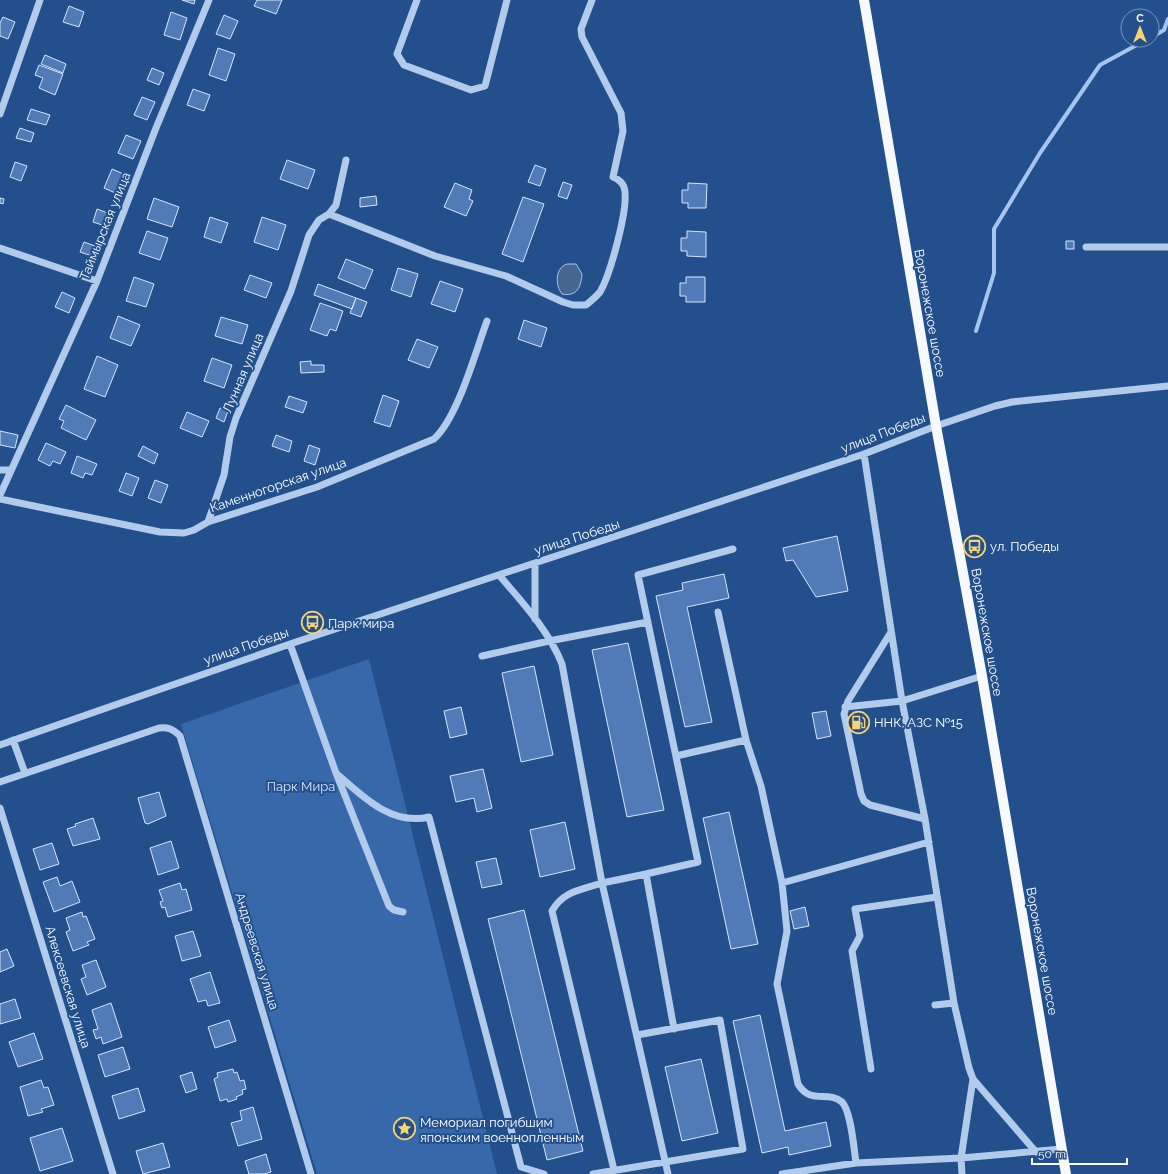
<svg xmlns="http://www.w3.org/2000/svg" width="1168" height="1174" font-family="Raleway,sans-serif">
<style>
.green{fill:#3769aa}
.water{fill:#466692;stroke:#a6c5ec}
.lines{fill:none;stroke-linecap:round;stroke-linejoin:round}
.stream{stroke:#a6c5ec;stroke-width:4}
.building{fill:#507bb6;stroke:#d7e5f8}
.minor{stroke:#b2cbeb;stroke-width:7}
.major{stroke:#f6f9fe;stroke-width:10}
.labels{text-anchor:middle;dominant-baseline:central;stroke-width:4;stroke-linejoin:round;paint-order:stroke}
.street-label{font-size:13px;fill:#fff;stroke:#23508d}
.poi-label{font-size:13px;fill:#fff;stroke:#23508d;text-anchor:start}
.park-label{font-size:13px;fill:#d7e5f8;stroke:#23508d}
</style>
<rect width="100%" height="100%" fill="#23508d"/>
<path class="green" d="M369,659L497,1174H317L181,724Z"/>
<path class="water" d="M567,264H576L582,274C581,287 577,297 562,294C555,285 555,268 567,264Z"/>
<g class="lines">
<path class="stream" d="M1152,37L1164,30L1168,19
M976,331L994,273V229L1040,153L1100,65L1146,40"/>
</g>
<path class="building" d="M182,0H195L194,4Z
M257,0H282L276,14L254,6Z
M69,6L84,12L79,27L63,22Z
M171,12L187,18L180,40L164,35Z
M224,15L238,21L230,39L216,34Z
M3,17L15,22L8,39L0,36V23Z
M218,48L235,54L226,81L209,75Z
M45,55L66,64L63,73L41,64Z
M39,65L63,74L55,95L39,88L43,78L35,75Z
M152,68L164,73L159,85L147,80Z
M193,89L210,95L204,111L187,105Z
M142,97L155,102L147,120L134,115Z
M31,109L50,115L46,125L27,120Z
M20,128L34,133L31,142L16,138Z
M126,135L141,141L133,159L118,153Z
M287,160L315,170L308,189L280,179Z
M15,162L27,166L21,181L10,177Z
M535,165L546,169L540,186L528,182Z
M112,169L128,176L120,195L104,188Z
M563,182L572,185L567,199L558,196Z
M455,183L472,190L469,199L473,201L466,216L444,207Z
M688,183L707,184L706,208H688V203H682V190H688Z
M376,196L377,205L360,207V198Z
M523,197L544,204L523,262L502,254Z
M0,198L4,199L3,204L0,203Z
M154,198L179,207L172,227L147,219Z
M97,209L113,215L108,227L93,222Z
M210,217L228,223L221,243L204,237Z
M262,217L286,225L278,250L254,242Z
M147,231L168,238L160,260L139,253Z
M687,231L706,232V257L687,256V251H681V238H687Z
M1066,241H1074V249H1066Z
M84,242L95,246L92,256L80,252Z
M346,259L373,270L365,289L338,278Z
M398,268L418,274L411,297L391,290Z
M250,275L272,283L266,298L244,290Z
M134,277L154,284L146,307L126,301Z
M686,277H705V302H686V296H680V283H686Z
M440,281L463,289L455,312L431,304Z
M318,284L356,298L352,309L314,295Z
M62,292L75,298L69,313L55,307Z
M356,298L367,302L361,317L350,313Z
M320,303L343,311L336,331L330,329L327,336L310,330Z
M118,316L140,325L131,346L110,338Z
M221,317L248,325L242,344L215,336Z
M524,320L547,328L541,347L518,339Z
M417,339L438,347L429,368L408,360Z
M97,356L118,365L105,397L84,389Z
M212,358L232,365L224,388L204,381Z
M311,361V365H324V372L301,373L300,362Z
M383,395L399,401L390,427L374,422Z
M289,396L307,402L303,413L285,407Z
M66,405L96,420L86,440L61,428L64,421L59,419Z
M220,408L228,411L224,422L216,418Z
M187,412L209,421L202,437L180,428Z
M0,431L18,435L15,448L0,445Z
M276,435L292,441L289,452L272,446Z
M46,443L66,452L60,464L53,461L50,466L38,460Z
M309,445L320,449L315,465L304,461Z
M143,446L158,454L154,464L138,456Z
M77,456L97,464L92,475L85,473L83,478L71,473Z
M126,473L139,478L132,496L119,491Z
M155,480L168,485L161,503L148,498Z
M837,536L848,591L816,597L793,560L786,561L783,548Z
M724,574L729,598L687,607L712,722L685,727L656,596L683,590L682,583Z
M628,643L664,810L627,817L592,650Z
M534,666L553,755L521,762L502,673Z
M461,707L467,734L450,738L444,711Z
M826,711L831,736L817,739L812,713Z
M483,769L492,808L477,812L474,798L456,802L450,776Z
M159,792L166,816L148,824L145,823L138,798Z
M729,812L758,944L731,949L703,818Z
M93,818L100,839L73,846L67,829L76,826L75,824Z
M565,822L575,869L540,877L530,830Z
M171,841L179,868L158,875L150,848Z
M52,843L59,864L40,870L33,849Z
M496,858L502,884L482,888L476,862Z
M57,877L60,886L72,881L80,902L54,912L43,882Z
M180,883L182,890L186,889L192,910L168,917L165,907L162,908L160,902L163,901L159,890Z
M805,907L809,926L794,929L790,911Z
M524,910L583,1151L547,1160L488,919Z
M82,912L83,917L86,916L95,939L87,942L89,945L73,951L66,932L70,930L66,918Z
M193,931L201,956L182,961L175,936Z
M7,949L14,966L0,972V952Z
M96,960L106,987L87,995L81,979L86,977L82,965Z
M210,972L220,1003L208,1006L206,1000L198,1002L190,979Z
M15,999L21,1018L0,1024V1004Z
M111,1003L122,1037L103,1044L101,1037L96,1039L93,1030L98,1029L92,1010Z
M760,1015L785,1131L826,1122L831,1146L789,1155L788,1147L762,1153L733,1021Z
M229,1020L236,1041L215,1048L208,1027Z
M34,1033L43,1059L18,1067L9,1042Z
M123,1047L130,1069L105,1077L98,1055Z
M701,1059L718,1133L682,1141L665,1067Z
M233,1069L234,1073L237,1072L240,1081L244,1080L246,1089L242,1090L243,1094L236,1097L237,1099L228,1102L227,1099L220,1101L214,1079L218,1077L217,1073Z
M192,1072L197,1089L186,1093L180,1076Z
M41,1080L44,1088L48,1087L54,1105L41,1109L43,1112L28,1116L20,1087Z
M138,1088L145,1111L119,1119L112,1096Z
M253,1107L262,1139L238,1146L231,1123L242,1120L240,1111Z
M62,1128L73,1161L40,1171L30,1138Z
M163,1143L170,1167L143,1174L136,1151Z
M266,1154L271,1172L264,1174H249L245,1161Z"/>
<g class="lines">
<path class="minor" d="M417,0L397,54L404,65L471,90L485,86L507,0
M0,114L40,0
M329,214L336,205L346,160
M1086,247H1168
M0,248L97,281
M864,454L902,701L925,819L954,1003L969,1068L973,1079L1036,1152
M0,470H11
M0,495L97,281L156,128L209,0
M0,499L160,532L184,533L194,530L208,522L317,487L434,439C458,417 475,353 487,321
M208,522L224,475L230,437L236,418L291,291L309,235L319,220L329,214L435,256L506,276L563,302L573,305H586C591,301 596,297 600,292C610,275 630,205 624,187C622,182 618,179 613,177L623,131L621,113L582,37L581,29L592,0
M535,564V619
M499,575C522,602 549,631 562,664L602,883C581,890 563,891 552,911L614,1170
M891,632L848,701L844,714L861,794L864,801L870,805L925,819
M290,644L336,773L389,906L394,910L403,912
M482,656L549,641L648,622
M845,707L902,701L982,676
M13,740L25,773
M746,740L761,786L782,883L929,842
M0,745L290,644L864,454L936,426L995,406L1012,402L1168,386
M676,756L746,740L718,612
M336,773C362,796 391,826 429,817L521,1167L544,1174
M0,782L159,728C168,727 173,729 180,736L311,1174
M0,808L113,1174
M646,874L698,862L638,575L733,549
M782,883L787,931L777,984L798,1084C810,1105 828,1090 842,1102C851,1111 854,1149 856,1163
M935,1005L954,1003
M871,1069L852,951L860,936L855,909L937,897
M593,1174L743,1149L720,1020L637,1035
M668,1174L602,883L646,874L674,1029
M782,1174L856,1163L961,1158L1062,1149
M962,1174L961,1158L973,1079"/>
<path class="major" d="M864,0L936,426L982,676L1066,1174"/>
</g>
<defs>
<symbol id="bus-ring" viewBox="-11 -11 22 22"><circle r="9.5" fill="#23508d" stroke="#f7d374" stroke-width="1.5"/><path d="M-5-6H5V4H4V6H2V4H-2V6H-4V4H-5ZM-3.5-4V0h7V-4ZM-3.5 1.2v1.5H-2V1.2ZM2 1.2v1.5H3.5V1.2Z" fill="#f7d374"/></symbol>
<symbol id="fuel-ring" viewBox="-11 -11 22 22"><circle r="9.5" fill="#23508d" stroke="#f7d374" stroke-width="1.5"/><path d="M-5.5-6h7V0h2V4h1.3V-2.5L3-4.5l.8-.8L6-3V5H2.5V1h-1V6h-7ZM-4.2-4.7v3.2H.2V-4.7Z" fill="#f7d374"/></symbol>
<symbol id="sight-ring" viewBox="-11 -11 22 22"><circle r="9.5" fill="#23508d" stroke="#f7d374" stroke-width="1.5"/><path d="M0-6L1.8-2.2L6-1.7L2.9 1.2L3.7 5.4L0 3.3L-3.7 5.4L-2.9 1.2L-6-1.7L-1.8-2.2Z" fill="#f7d374"/></symbol>
</defs>
<g fill-rule="evenodd">
<use href="#bus-ring" x="962" y="534" width="25" height="25"/>
<use href="#bus-ring" x="300" y="610" width="25" height="25"/>
<use href="#fuel-ring" x="846" y="710" width="25" height="25"/>
<use href="#sight-ring" x="392" y="1116" width="25" height="25"/>
</g>
<g class="labels">
<g class="street-label">
<text transform="translate(105 226) rotate(-68)">Таймырская улица</text>
<text transform="translate(930 313) rotate(80)">Воронежское шоссе</text>
<text transform="translate(243 373) rotate(-67)">Лунная улица</text>
<text transform="translate(883 433) rotate(-21)">улица Победы</text>
<text transform="translate(278 485) rotate(-19)">Каменногорская улица</text>
<text transform="translate(577 537) rotate(-18)">улица Победы</text>
<text transform="translate(987 632) rotate(80)">Воронежское шоссе</text>
<text transform="translate(246 646) rotate(-19)">улица Победы</text>
<text transform="translate(257 951) rotate(73)">Андреевская улица</text>
<text transform="translate(1042 951) rotate(80)">Воронежское шоссе</text>
<text transform="translate(68 987) rotate(73)">Алексеевская улица</text>
</g>
<g class="poi-label">
<text x="990" y="546">ул. Победы</text>
<text x="328" y="623">Парк мира</text>
<text x="874" y="722">ННК, АЗС №15</text>
<text x="420" y="1122">Мемориал погибшим<tspan x="420" dy="15">японским военнопленным</tspan></text>
</g>
<g class="park-label">
<text x="301" y="786">Парк Мира</text>
</g>
</g>
<g transform="translate(1140 28)"><circle r="19" fill="#23508d" stroke="#7b96bb"/>
<path d="M0-3L7 15L0 10L-7 15Z" fill="#f7d374"/>
<text y="-6" font-size="11" font-weight="bold" text-anchor="middle" fill="#ffffff">С</text>
</g>
<path d="M1032 1158v6h95v-6" fill="none" stroke="#ffffff" stroke-width="2"/>
<text x="1038" y="1158" font-size="12" fill="#ffffff" stroke="#23508d" stroke-width="3" paint-order="stroke">50 m</text>
</svg>
